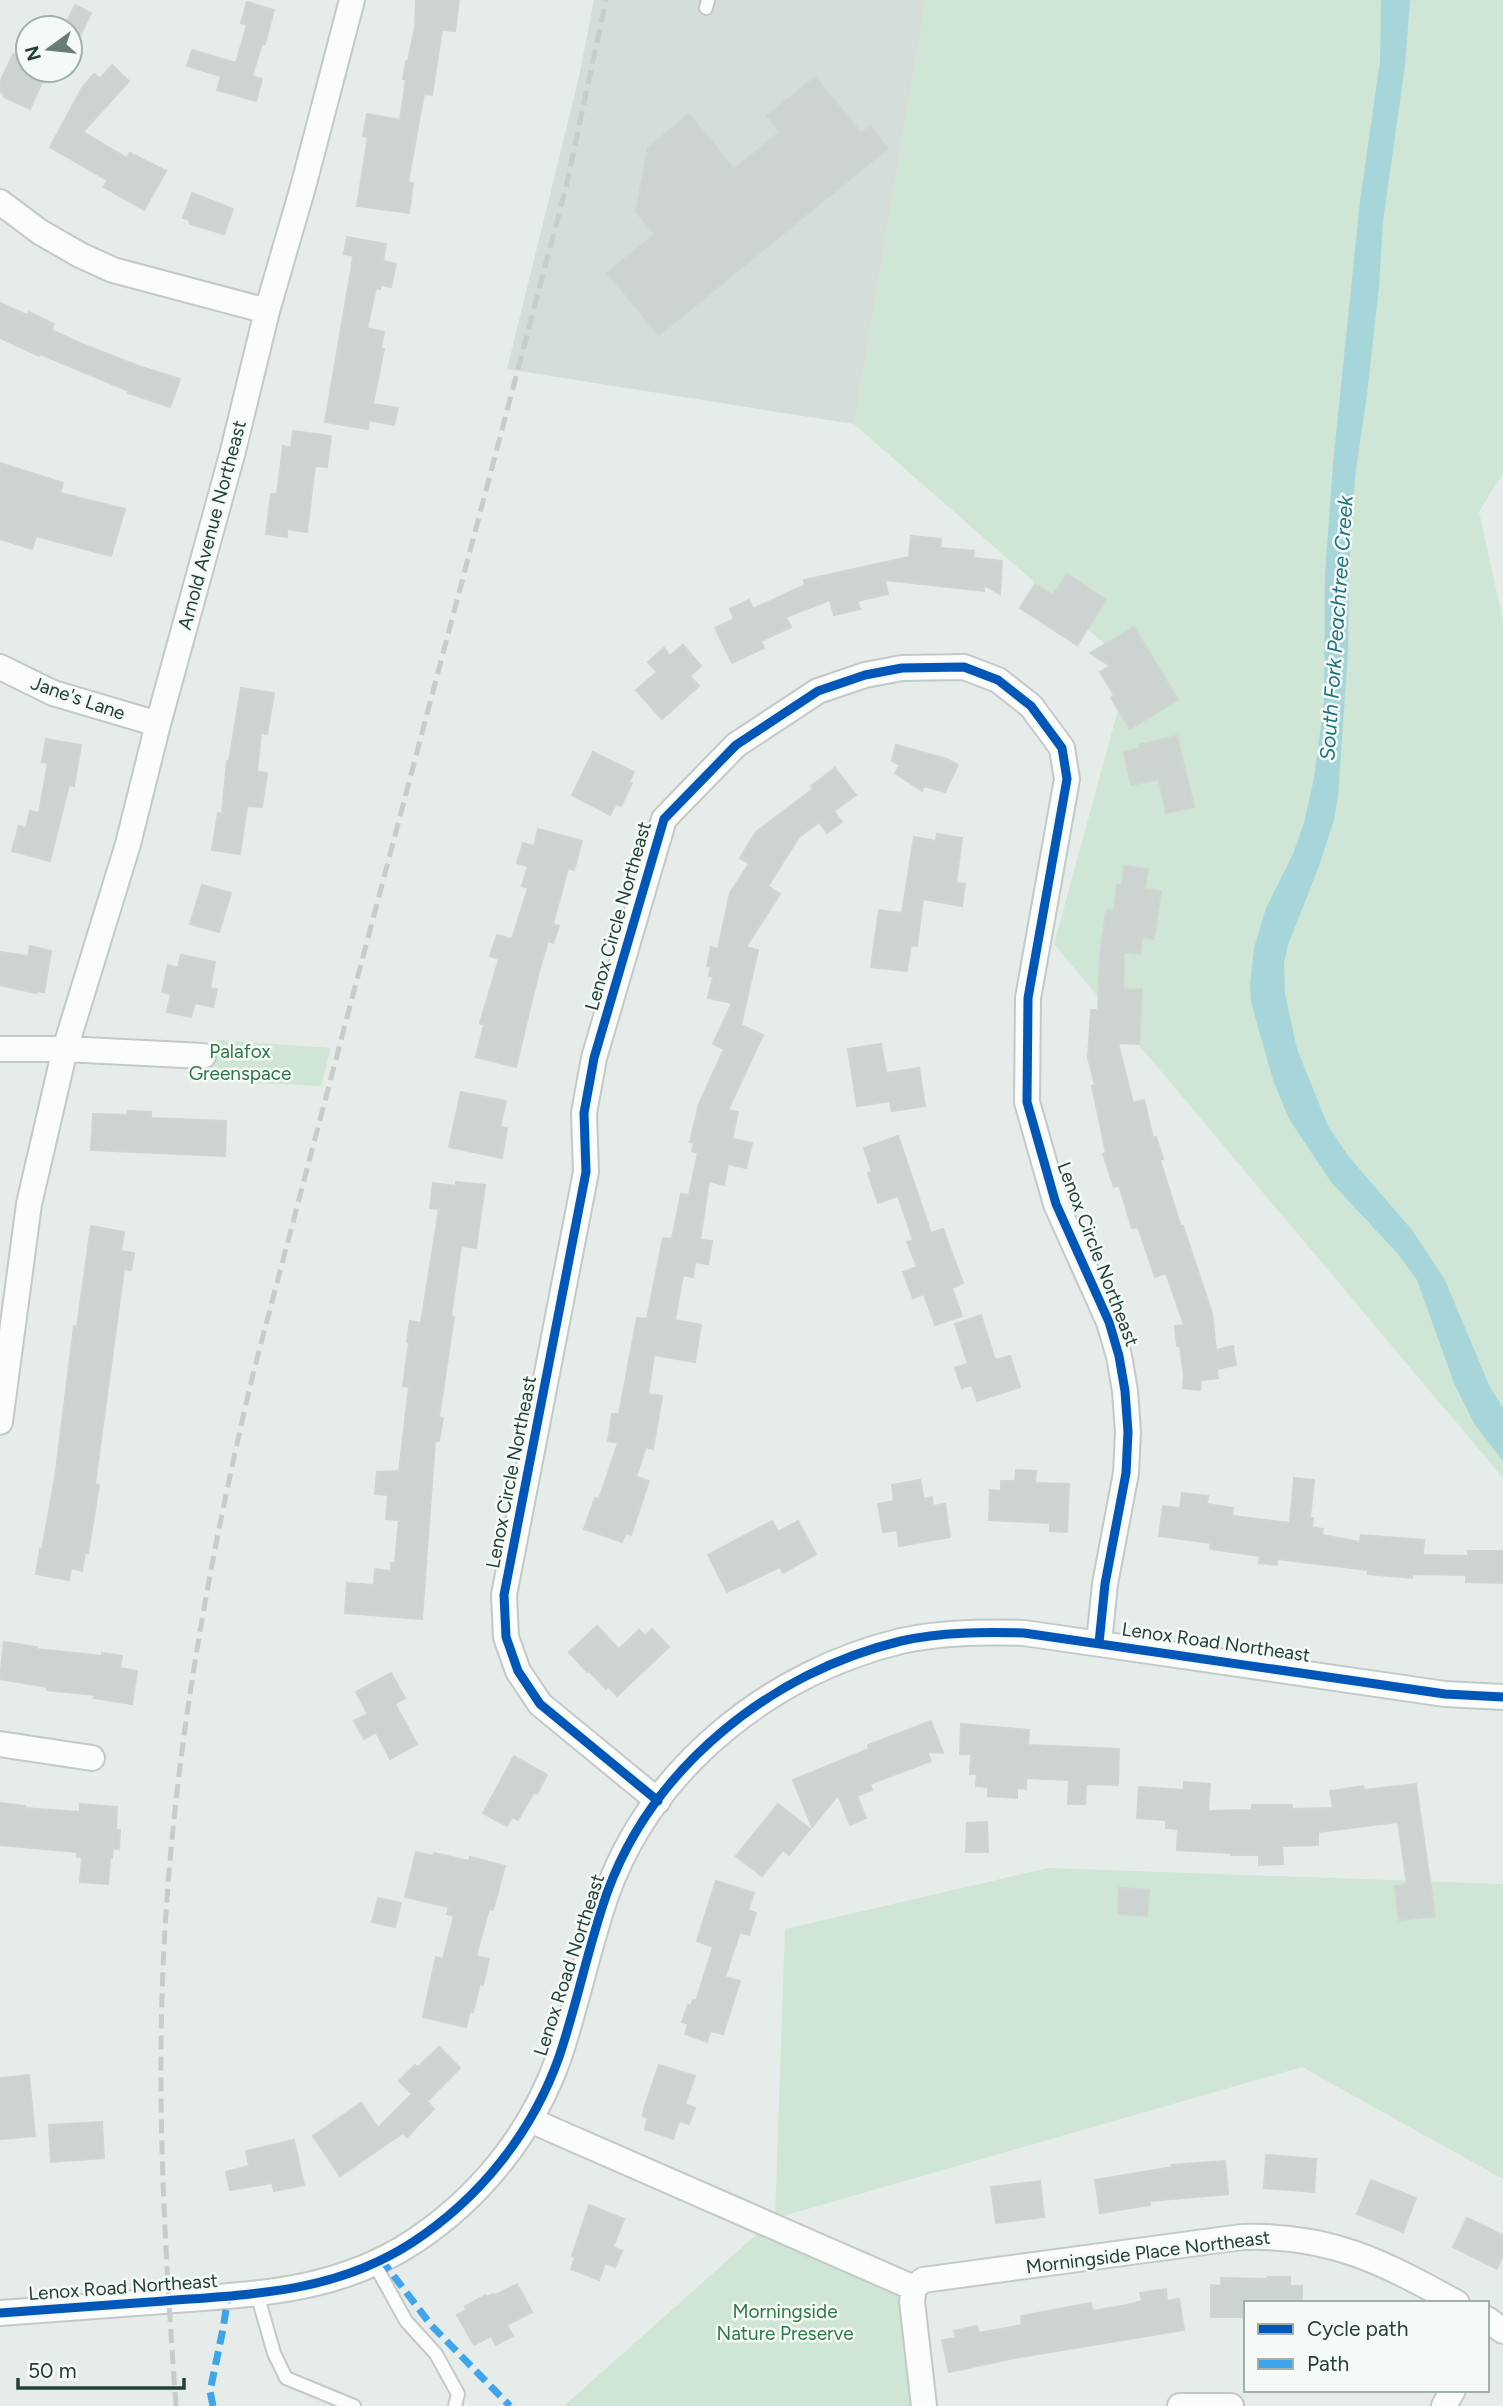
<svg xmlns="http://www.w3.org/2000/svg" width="1503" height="2406" font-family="Figtree,sans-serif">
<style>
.built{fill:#d4ddd9}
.green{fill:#cfe5d5}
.water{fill:#a7d6da}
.building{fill:#cdd3d0;stroke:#cfd5d2;stroke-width:2}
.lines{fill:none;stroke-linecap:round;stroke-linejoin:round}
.service-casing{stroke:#c3c9c6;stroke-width:16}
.minor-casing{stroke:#c3c9c6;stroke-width:28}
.service{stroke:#fbfcfc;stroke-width:12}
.minor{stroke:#fbfcfc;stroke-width:24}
.rail{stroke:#c8ccca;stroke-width:5;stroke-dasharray:14 7;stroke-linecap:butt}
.quiet{stroke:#3ea4eb;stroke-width:7;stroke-dasharray:14 7;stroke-linecap:butt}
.cycleway-casing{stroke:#f5faf7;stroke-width:13}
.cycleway{stroke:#0057b8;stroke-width:9}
.labels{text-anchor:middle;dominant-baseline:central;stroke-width:5;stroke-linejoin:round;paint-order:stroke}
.street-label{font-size:19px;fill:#234036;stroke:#f5faf7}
.park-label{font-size:19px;fill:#2c7845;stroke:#f5faf7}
.water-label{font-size:21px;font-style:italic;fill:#1c737d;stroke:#f5faf7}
</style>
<rect width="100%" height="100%" fill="#e6ece9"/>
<path class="built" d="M594,0H926L854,424L507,369L579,77Z"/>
<path class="green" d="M926,0H1503V473L1479,512L1503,620V1478L1054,944L1130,666L854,424Z
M217,1040L331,1048L321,1086L211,1081Z
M1048,1868L1503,1884V2179L1302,2067L776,2218L903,2292L911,2406H564L775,2218L785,1929Z"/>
<path class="water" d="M1381,0H1410L1405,66L1383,221L1379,287L1367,394L1355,477L1349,572L1348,653L1338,796L1334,820L1319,866L1288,945L1284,963L1285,994L1297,1049L1328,1126L1349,1157L1412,1230L1445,1280L1489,1385L1503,1408V1461L1475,1425L1454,1383L1417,1280L1398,1254L1331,1182L1289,1119L1273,1080L1251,1002L1250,985L1254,948L1266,908L1293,854L1304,823L1314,778L1324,703L1325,574L1333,464L1360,201L1380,61Z"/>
<path class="building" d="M416,0H459L455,31L442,30L432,95L424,94L408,182L413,183L409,213L357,206L368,137L363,136L367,114L400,120L406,80L403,79L406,61H408L415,27Z
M247,2L274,10L265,44H262L252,76L262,79L256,101L217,90L221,76L187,66L192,50L236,63L247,25L241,23Z
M75,5L91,13L70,57V28H64Z
M13,54L28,61V73L43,80L30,109L4,97L5,94L0,92V82Z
M112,65L129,81L83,132L127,158L130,153L166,171L144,210L104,187L107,180L50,147L82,88L94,74L100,79Z
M815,77L861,133L870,126L888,148L659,335L607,273L655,234L636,212L648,148L689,114L734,169L780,132L767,116Z
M192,193L233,209L224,234L190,224L189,220L183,218Z
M347,237L386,244L383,261L396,264L391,287L381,285L380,289L376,288L367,328L384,332L381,349H384L373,404L398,408L394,425L369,420L368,429L325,422L351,271L353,256L344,254Z
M0,303L27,315L29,312L54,324L51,330L82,344L141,367L180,379L170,407L128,393L129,391L40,354L39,356L0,338Z
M293,431L331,436L327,467L315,466L307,532L287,529V537L266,534L271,494H277L283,446L291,448Z
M0,463L63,483L60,493L125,509L111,556L36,536L32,549L0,539Z
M911,536L941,539L940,548L974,551L973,558L1002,561L1000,594L984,585V591L885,580L888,594L857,601L860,609L834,615L830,600L786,617L791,627L761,641L764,648L732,663L715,628L734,619L730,609L749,600L753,609L805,585L804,580L909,557Z
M1067,574L1106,600L1077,645L1020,608L1035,584L1053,595Z
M1134,627L1178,700L1130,729L1111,698L1114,695L1100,672L1110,666L1090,653Z
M683,645L701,666L690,676L699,686L662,719L636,690L657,672L648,662L664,648L670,656Z
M241,688L274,693L267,734L261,733L257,772L267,773L262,807L247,806L240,854L212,850L218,813L222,814L227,761L229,762Z
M1177,736L1194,807L1166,813L1159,779L1131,785L1124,752L1141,748L1139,745Z
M46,739L81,745L74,786L69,785L50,861L12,851L19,826L26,828L30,811L39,813L48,763L42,762Z
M896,745L947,759L958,765L945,792L924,786L922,791L895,773L900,765L892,761Z
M593,752L634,772L629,782L632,783L621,806L616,804L610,815L572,795Z
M835,768L856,795L834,811L842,822L827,833L819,822L799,837L768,886L780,894L746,947L758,950L741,1025L763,1035L728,1110L738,1112L732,1139L752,1143L746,1168L728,1164L724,1185L709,1181L700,1240L712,1241L708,1264L695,1262L693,1277L683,1275L675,1320L701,1325L695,1362L654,1355L648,1394L662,1396L653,1449L646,1447L636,1477L649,1481L631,1535L626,1533L622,1542L584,1529L595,1498L599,1499L618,1443L608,1441L610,1429L612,1414H619L637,1318L647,1319L663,1238L672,1239L681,1194L689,1195L698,1153L692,1151L694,1143L690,1142L699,1104L724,1049L713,1044L732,1003L708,998L713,977L709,976L711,967L707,966L711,947L718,949L730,893L749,864L740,858L756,832L813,789L811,786Z
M538,829L582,841L574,870L568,868L553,924L559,926L553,943L548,941L538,975L516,1067L476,1057L484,1025L480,1023L499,959L490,956L497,935L512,939L528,888L522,886L528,866L517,863L523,843L534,846Z
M937,834L962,838L956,883L965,884L962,906L923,899L917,946L911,945L907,971L871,967L879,910L902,913L914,837L936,841Z
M1124,866L1148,869L1145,889L1161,891L1154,939L1142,937L1140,954L1124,952L1123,989L1142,990L1139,1044L1118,1043L1133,1103L1144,1100L1153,1138L1156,1137L1163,1159L1160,1160L1181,1227L1183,1226L1212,1313L1216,1350L1233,1346L1236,1365L1217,1369L1218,1378L1201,1380L1200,1390L1183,1388L1184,1376L1180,1346H1177L1175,1326L1184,1325L1166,1273L1155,1277L1138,1227L1132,1228L1119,1185L1114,1187L1103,1154L1106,1153L1092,1086L1095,1085L1088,1058L1091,1010H1098L1100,956L1106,910L1114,911L1117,885H1122Z
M202,885L231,893L219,932L190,924Z
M30,946L51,951L44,992L37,991L36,993L0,985V952L28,956Z
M181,955L215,962L210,988L217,989L213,1007L195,1003L191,1017L167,1012L171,994L162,992L168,965L178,968Z
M881,1044L886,1073L919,1068L925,1106L892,1111L890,1101L857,1106L848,1049Z
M461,1092L506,1101L500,1127L507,1128L502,1158L449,1147Z
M128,1111L151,1112V1118L226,1121L225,1156L91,1150L93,1114L128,1115Z
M898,1136L931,1233L943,1229L963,1283L952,1288L962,1316L935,1325L924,1294L913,1298L903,1272L917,1267L907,1242L913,1240L898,1196L878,1203L868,1173L872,1172L864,1148Z
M456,1182L485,1185L476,1248L461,1246L451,1316L454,1317L439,1417L443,1418L439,1441H435L422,1619L345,1613L347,1583L374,1585L375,1569L391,1571V1563H395L399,1520L386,1519L388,1495L375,1494L377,1472L399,1471L409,1387L403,1386L409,1343L407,1342L410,1321L421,1323L439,1209L430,1208L433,1183L456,1186Z
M91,1226L124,1232L121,1251L134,1253L131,1270L124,1269L95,1484L99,1485L88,1553H85L82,1571L71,1568L69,1580L36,1574L40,1549H42L55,1478L74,1326L77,1327Z
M981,1315L995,1360L1010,1356L1020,1387L977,1401L972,1385L962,1388L955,1368L968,1364L955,1324Z
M1016,1470L1036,1471L1035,1483L1069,1484L1067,1532L1050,1531V1523L989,1520L990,1490L1001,1491V1481H1015Z
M1294,1478L1314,1480L1310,1518H1313L1312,1527L1323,1529L1322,1535L1360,1542L1361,1535L1424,1540L1423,1555L1468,1556V1551H1503V1583L1466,1582V1575L1412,1574V1578L1368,1574V1570L1277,1559V1565L1259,1563L1260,1556L1210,1549L1211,1543L1159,1536L1163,1506L1180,1508L1182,1493L1208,1496L1207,1504L1233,1508L1232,1516L1290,1523Z
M920,1480L924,1499L932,1497L933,1506L945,1504L950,1537L899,1546L897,1530L883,1532L878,1504L894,1501L892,1485Z
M772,1521L778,1532L798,1521L816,1554L783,1573L780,1567L727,1592L708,1555Z
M597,1626L619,1649L639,1630L645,1636L652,1629L669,1647L617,1696L608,1686L606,1689L589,1671L587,1672L569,1652Z
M4,1642L37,1647L36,1649L102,1656V1653L122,1656L120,1668L137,1671L132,1704L94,1698L95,1695L47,1690V1687L0,1679Z
M391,1673L405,1698L395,1704L417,1744L390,1759L376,1732L364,1739L354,1721L368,1714L356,1692Z
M931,1721L943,1753L927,1752L931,1761L870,1784L872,1790L857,1796L866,1818L850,1825L838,1795L812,1827L793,1780L869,1749L868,1745Z
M961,1724L1029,1730L1028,1745L1119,1749L1118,1785L1086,1784L1085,1804H1068L1069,1780L1026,1778V1789L1017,1788V1798L988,1796V1787L976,1786L977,1774H970L971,1754H960Z
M514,1756L547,1775L537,1794L534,1792L518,1820L512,1817L507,1826L483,1813Z
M1184,1782L1210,1784L1208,1811L1252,1810V1805H1292V1809L1333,1808L1330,1791L1363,1786L1364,1790L1416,1784L1435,1916L1399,1920L1395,1886L1407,1884L1398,1822L1318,1832V1845L1282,1846L1283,1864L1259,1865V1855H1231V1853L1177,1850L1178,1829L1166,1828V1820L1137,1818L1139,1787L1184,1790Z
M0,1803L25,1806L24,1808L80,1812V1804L117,1807L116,1830H120L119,1849L113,1848L112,1858H110L108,1884L80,1882L82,1857H77V1852L0,1845Z
M778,1804L810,1829L789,1855L783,1850L762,1876L736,1856Z
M987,1822L988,1852H966L967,1823Z
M416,1852L433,1856L434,1853L469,1861L470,1857L505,1866L493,1910L489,1909L476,1956L489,1959L483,1985L480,1984L473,2012L470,2011L466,2027L423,2017L436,1957L443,1959L454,1916L447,1914L449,1907L405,1897Z
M716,1881L754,1893L748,1910L756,1913L749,1935L740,1932L725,1977L740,1981L723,2034L710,2031L707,2042L685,2034L688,2024L682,2022L688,2005L691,2006L693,2000L696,2001L713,1947L697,1941Z
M1119,1888L1149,1890L1147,1916L1118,1914Z
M378,1898L401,1903L395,1927L372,1922Z
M439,2047L460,2068L427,2101L434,2109L407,2137L403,2133L340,2176L313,2136L361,2103L378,2128L412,2094L399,2081L415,2065L418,2067Z
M659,2065L695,2076L685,2104L695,2108L689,2124L679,2121L673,2139L645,2129L648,2118L643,2116L644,2109Z
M29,2075L35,2136L0,2139V2078Z
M102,2122L104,2158L51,2162L49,2125Z
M294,2140L304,2185L274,2191L272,2183L230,2190L226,2172L249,2166L246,2151Z
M1266,2155L1316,2159L1314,2192L1264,2188Z
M1225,2161L1228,2194L1149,2201L1150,2205L1100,2213L1095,2180L1173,2167L1172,2165Z
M1371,2180L1416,2198L1403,2232L1357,2214Z
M1040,2181L1044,2217L996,2223L991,2187Z
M589,2205L624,2219L613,2247L622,2251L615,2267L605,2263L599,2280L571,2269L575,2258L572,2256Z
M1467,2218L1503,2235V2255L1497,2269L1453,2247Z
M1268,2277H1290V2286H1302V2303H1246V2317H1211V2285L1221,2286V2278L1268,2279Z
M517,2284L532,2312L507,2325L513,2336L496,2345L491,2336L474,2345L457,2315L466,2310L465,2306L486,2295L487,2297L493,2294L494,2296Z
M1166,2289L1167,2301L1179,2299L1184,2330L1014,2358L949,2372L942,2340L956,2338L954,2331L977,2326L979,2333L1022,2325L1021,2316L1091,2303L1092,2311L1127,2305L1142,2301L1140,2293Z"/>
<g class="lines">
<defs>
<path id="service" d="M706,8L708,0
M374,2263L406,2321L436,2354L458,2394L455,2406
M257,2294L274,2353L286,2378L354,2406"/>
<path id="minor" d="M0,202L40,232L80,255L113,270L267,311
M0,667L53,693L158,724
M0,1049H65L203,1056
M0,1422L29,1204L65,1049L128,844L158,724L233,451L267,311L303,187L352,0
M0,1744L92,1758
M658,1801L540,1704L518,1671L506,1637L504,1595L586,1172L584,1113L594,1058L664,819L736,745L818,691L865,675L902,668L964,667L998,680L1031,706L1062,748L1067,779L1028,998L1027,1102L1056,1204L1109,1322L1119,1356L1125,1391L1128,1432L1126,1473L1105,1584L1099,1643
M530,2120L914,2288
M0,2313C55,2309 109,2305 164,2301C253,2294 335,2293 413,2242C480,2198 532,2133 559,2057C577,2004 588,1947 607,1893C653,1766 772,1672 901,1641C942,1632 983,1632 1024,1633L1445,1694L1503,1697
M1487,2319L1503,2331
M924,2406L912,2301L914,2288L923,2280L1242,2237C1329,2234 1383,2262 1457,2303
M1180,2406H1231
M1444,2406L1453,2390"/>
</defs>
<use href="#service" class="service-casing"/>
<use href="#minor" class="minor-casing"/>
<use href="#service" class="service"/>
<use href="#minor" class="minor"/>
<path class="rail" d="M176,2406C165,2253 156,2100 164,1947C174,1752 209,1559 254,1370L566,187L606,0"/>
<path class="quiet" d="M381,2259L431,2325L510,2406
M213,2406L210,2391L223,2329L228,2297"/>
<defs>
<path id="cycleway" d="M658,1801L540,1704L518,1671L506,1637L504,1595L586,1172L584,1113L594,1058L664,819L736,745L818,691L865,675L902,668L964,667L998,680L1031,706L1062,748L1067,779L1028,998L1027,1102L1056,1204L1109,1322L1119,1356L1125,1391L1128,1432L1126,1473L1105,1584L1099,1643
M0,2313C55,2309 109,2305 164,2301C253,2294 335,2293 413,2242C480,2198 532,2133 559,2057C577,2004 588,1947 607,1893C653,1766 772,1672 901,1641C942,1632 983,1632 1024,1633L1445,1694L1503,1697"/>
</defs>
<use href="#cycleway" class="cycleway-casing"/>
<use href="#cycleway" class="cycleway"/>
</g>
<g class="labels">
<g class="street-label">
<text transform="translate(212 525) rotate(-75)">Arnold Avenue Northeast</text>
<text transform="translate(78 698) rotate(19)">Jane's Lane</text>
<text transform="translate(618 916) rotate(-74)">Lenox Circle Northeast</text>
<text transform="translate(1098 1254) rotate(69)">Lenox Circle Northeast</text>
<text transform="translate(511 1472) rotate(-79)">Lenox Circle Northeast</text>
<text transform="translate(1216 1642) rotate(8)">Lenox Road Northeast</text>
<text transform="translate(569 1965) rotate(-72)">Lenox Road Northeast</text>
<text transform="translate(1148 2252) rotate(-7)">Morningside Place Northeast</text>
<text transform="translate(123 2287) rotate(-4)">Lenox Road Northeast</text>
</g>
<g class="park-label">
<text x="240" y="1051">Palafox<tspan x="240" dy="22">Greenspace</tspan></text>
<text x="785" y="2311">Morningside<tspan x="785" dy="22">Nature Preserve</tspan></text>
</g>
<g class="water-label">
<text transform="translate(1336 628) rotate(-86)">South Fork Peachtree Creek</text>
</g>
</g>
<rect x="1244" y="2301" width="245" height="91" fill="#f5faf7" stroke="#a1b0aa" stroke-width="2"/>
<rect x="1258" y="2324" width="35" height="10" fill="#0057b8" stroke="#a1b0aa" stroke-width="2"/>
<text x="1307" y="2336" font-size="21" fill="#234036">Cycle path</text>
<rect x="1258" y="2359" width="35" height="10" fill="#3ea4eb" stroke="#a1b0aa" stroke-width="2"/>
<text x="1307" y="2371" font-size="21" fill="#234036">Path</text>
<g transform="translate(49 49) rotate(255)"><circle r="33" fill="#f5faf7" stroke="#a1b0aa" stroke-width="2"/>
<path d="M0-5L12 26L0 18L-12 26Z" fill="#677c75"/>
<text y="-10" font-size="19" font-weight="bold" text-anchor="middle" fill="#234036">N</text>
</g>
<path d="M18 2378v10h166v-10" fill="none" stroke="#234036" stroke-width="3.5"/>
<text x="28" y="2378" font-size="21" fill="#234036" stroke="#f5faf7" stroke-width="5" paint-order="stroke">50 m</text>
</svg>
